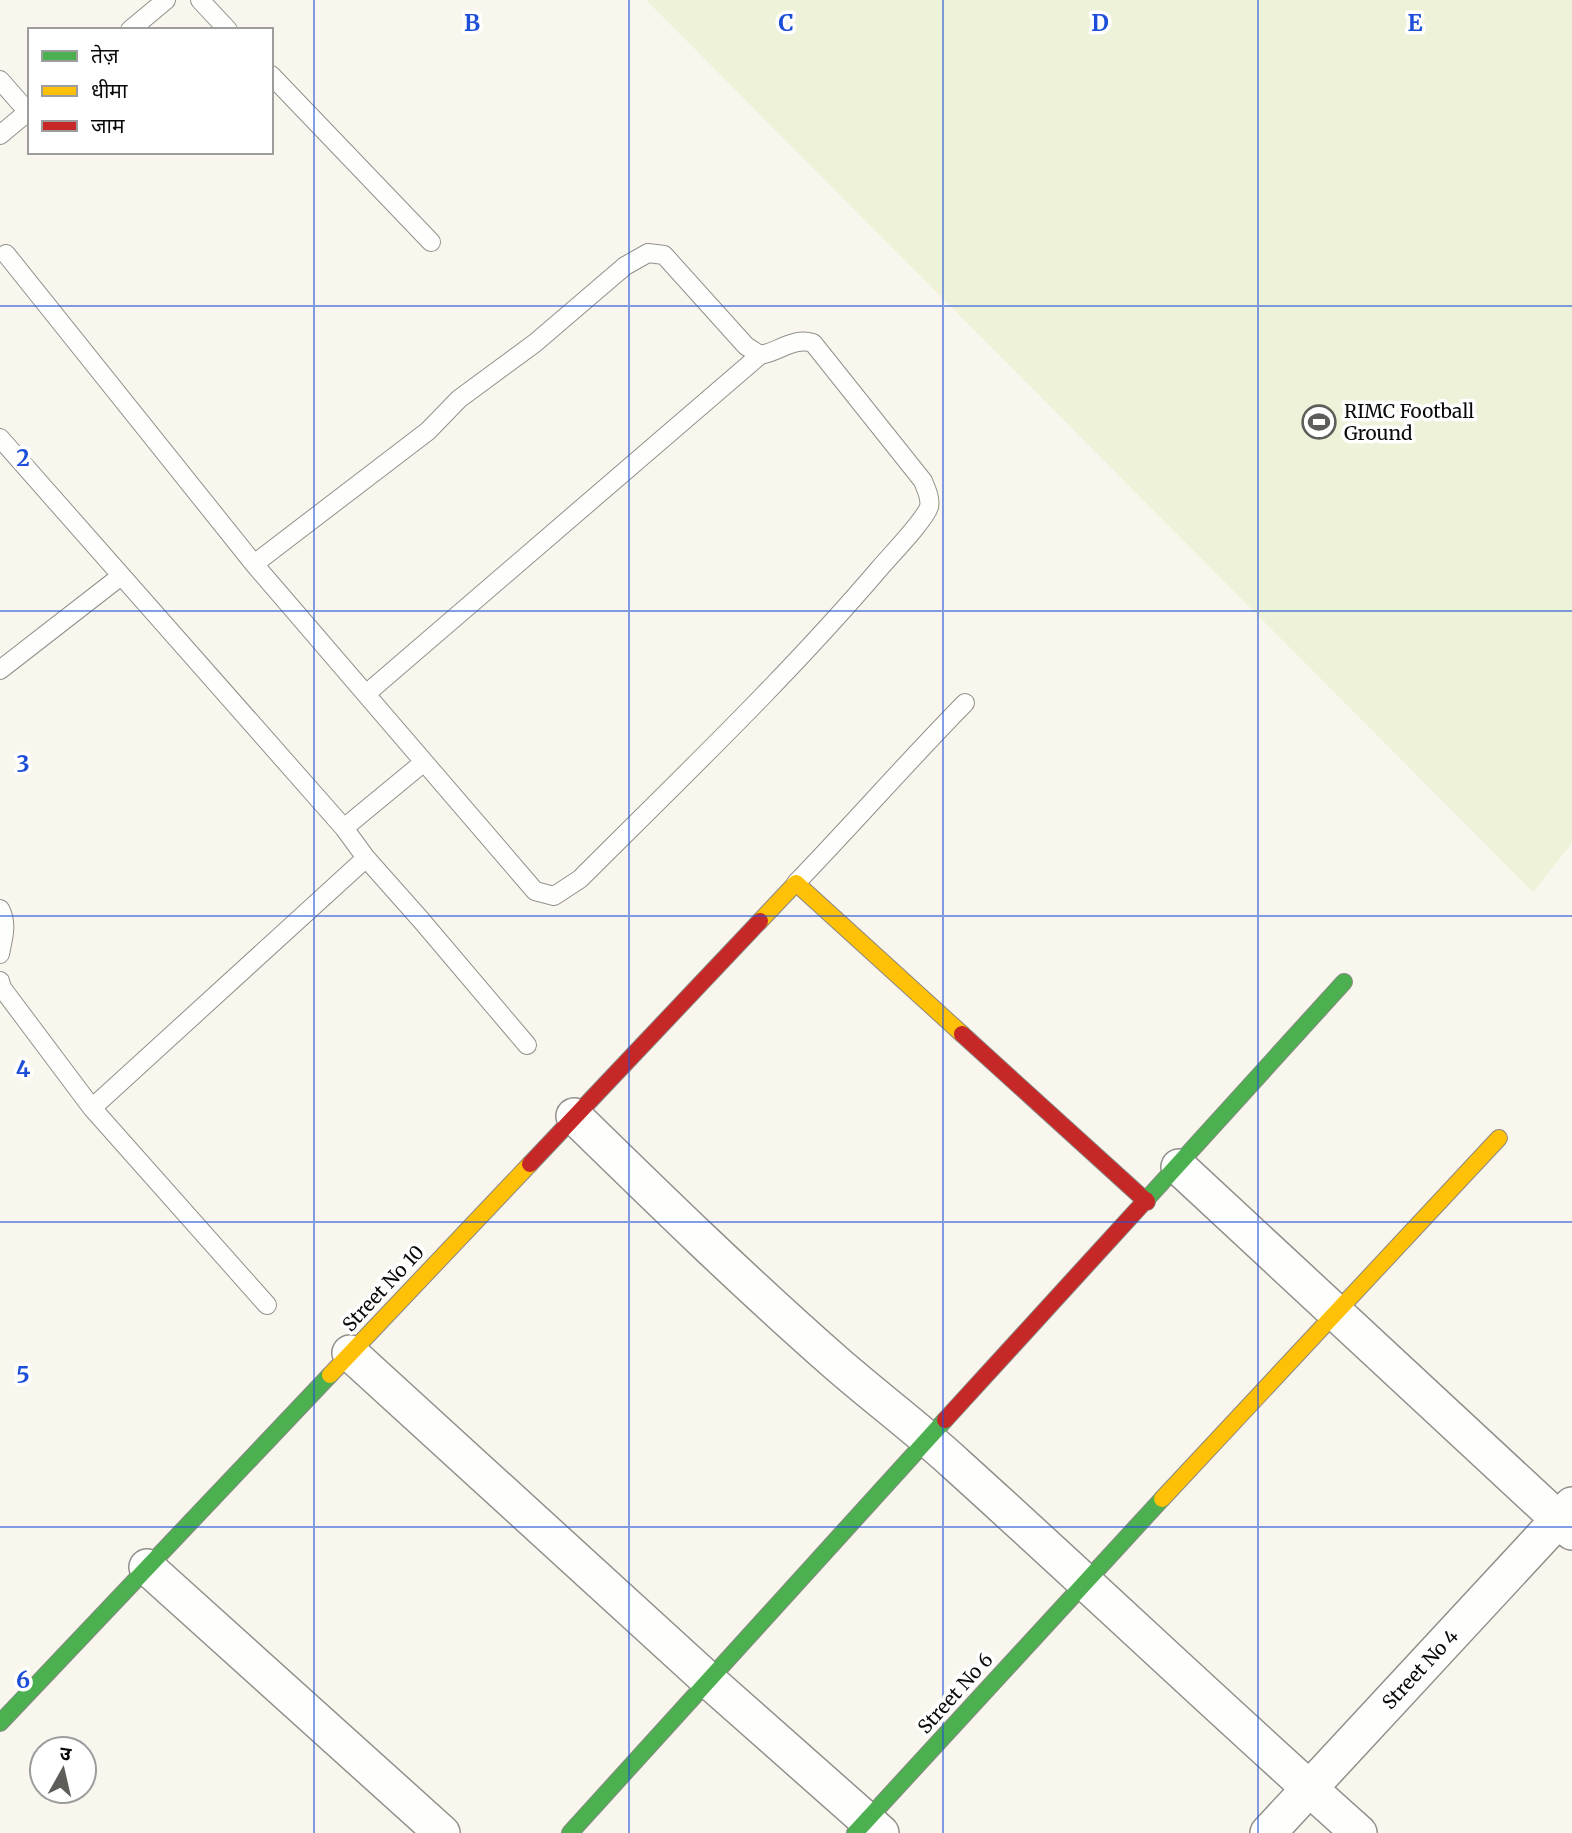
<svg xmlns="http://www.w3.org/2000/svg" width="1572" height="1833" font-family="Merriweather,'Noto Sans Devanagari',serif">
<style>
.pitch{fill:#edf2d8}
.lines{fill:none;stroke-linecap:round;stroke-linejoin:round}
.lane-casing{stroke:#92908c;stroke-width:20}
.street-casing{stroke:#92908c;stroke-width:38}
.fast-casing{stroke:#888783;stroke-width:18}
.slow-casing{stroke:#888783;stroke-width:18}
.jam-casing{stroke:#888783;stroke-width:18}
.lane{stroke:#fefefc;stroke-width:18}
.street{stroke:#fefefc;stroke-width:35}
.fast{stroke:#4caf50;stroke-width:16}
.slow{stroke:#ffc107;stroke-width:16}
.jam{stroke:#c62828;stroke-width:16}
.grid{fill:none;stroke:#1d4ed8;stroke-width:2;stroke-opacity:0.55}
.labels{text-anchor:middle;dominant-baseline:central;stroke-width:7;stroke-linejoin:round;paint-order:stroke}
.poi-label{font-size:19px;fill:#0a0a0a;stroke:#fff;text-anchor:start}
.street-label{font-size:19px;fill:#0a0a0a;stroke:#fff}
.grid-label{font-size:23px;text-anchor:middle;font-weight:bold;fill:#1d4ed8;stroke:#fff;stroke-width:7;stroke-linejoin:round;paint-order:stroke}
</style>
<rect width="100%" height="100%" fill="#f9f6ed"/>
<path class="pitch" d="M646,0H1572V843L1533,892Z"/>
<g class="lines">
<defs>
<path id="lane" d="M200,0L228,30
M130,30L166,0
M271,75L431,242
M0,80L28,112
M0,135L30,110
M6,254L254,564L535,891L554,896L580,879C681,778 786,678 879,569C890,556 924,521 929,507C931,498 926,489 923,481L813,343C793,337 779,352 760,355L746,346L664,255L648,253L625,266L535,343L459,399L428,431L254,564
M0,438L344,828L366,858L421,920L527,1045
M0,670L121,576
M366,694L760,355
M344,828L424,762
M796,883C853,824 907,762 965,703
M0,909C8,924 3,938 0,954
M0,981L2,988L92,1108L267,1305
M92,1108L366,858"/>
<path id="street" d="M574,1116C660,1200 745,1283 835,1362C875,1397 918,1429 957,1465C1092,1587 1223,1712 1359,1833
M1179,1167L1572,1532
M350,1353L707,1679L881,1833
M147,1567L442,1833
M1268,1833L1572,1505"/>
<path id="fast" d="M1146,1200L1344,982
M0,1723L330,1375
M570,1833L945,1420
M855,1833L1162,1499"/>
<path id="slow" d="M760,921L796,883L962,1034
M330,1375L530,1164
M1162,1499L1499,1138"/>
<path id="jam" d="M962,1034L1147,1202
M530,1164L760,921
M945,1420L1146,1200"/>
</defs>
<use href="#lane" class="lane-casing"/>
<use href="#street" class="street-casing"/>
<use href="#fast" class="fast-casing"/>
<use href="#slow" class="slow-casing"/>
<use href="#jam" class="jam-casing"/>
<use href="#lane" class="lane"/>
<use href="#street" class="street"/>
<use href="#fast" class="fast"/>
<use href="#slow" class="slow"/>
<use href="#jam" class="jam"/>
</g>
<path class="grid" d="M314,0V1833M629,0V1833M943,0V1833M1258,0V1833M0,306H1572M0,611H1572M0,916H1572M0,1222H1572M0,1527H1572"/>
<defs>
<symbol id="stadium-ring" viewBox="-11 -11 22 22"><circle r="9.5" fill="#fff" stroke="#5e5d59" stroke-width="1.5"/><path d="M0-5a6.5 5 0 1 0 0 10a6.5 5 0 1 0 0-10ZM-3.5-1.8h7v3.6h-7Z" fill="#5e5d59"/></symbol>
</defs>
<g fill-rule="evenodd">
<use href="#stadium-ring" x="1300" y="403" width="38" height="38"/>
</g>
<g class="labels">
<g class="poi-label">
<text x="1344" y="411">RIMC Football<tspan x="1344" dy="22">Ground</tspan></text>
</g>
<g class="street-label">
<text transform="translate(383 1288) rotate(-47)">Street No 10</text>
<text transform="translate(1420 1669) rotate(-47)">Street No 4</text>
<text transform="translate(955 1693) rotate(-48)">Street No 6</text>
</g>
</g>
<g class="grid-label">
<text x="472" y="31">B</text>
<text x="786" y="31">C</text>
<text x="1100" y="31">D</text>
<text x="1415" y="31">E</text>
<text x="23" y="466">2</text>
<text x="23" y="772">3</text>
<text x="23" y="1077">4</text>
<text x="23" y="1383">5</text>
<text x="23" y="1688">6</text>
</g>
<rect x="28" y="28" width="245" height="126" fill="#ffffff" stroke="#9d9d9d" stroke-width="2"/>
<rect x="42" y="51" width="35" height="10" fill="#4caf50" stroke="#9d9d9d" stroke-width="2"/>
<text x="91" y="63" font-size="21" fill="#0a0a0a">तेज़</text>
<rect x="42" y="86" width="35" height="10" fill="#ffc107" stroke="#9d9d9d" stroke-width="2"/>
<text x="91" y="98" font-size="21" fill="#0a0a0a">धीमा</text>
<rect x="42" y="121" width="35" height="10" fill="#c62828" stroke="#9d9d9d" stroke-width="2"/>
<text x="91" y="133" font-size="21" fill="#0a0a0a">जाम</text>
<g transform="translate(63 1770) rotate(8)"><circle r="33" fill="#ffffff" stroke="#9d9d9d" stroke-width="2"/>
<path d="M0-5L12 26L0 18L-12 26Z" fill="#5e5d59"/>
<text y="-10" font-size="19" font-weight="bold" text-anchor="middle" fill="#0a0a0a">उ</text>
</g>
</svg>
